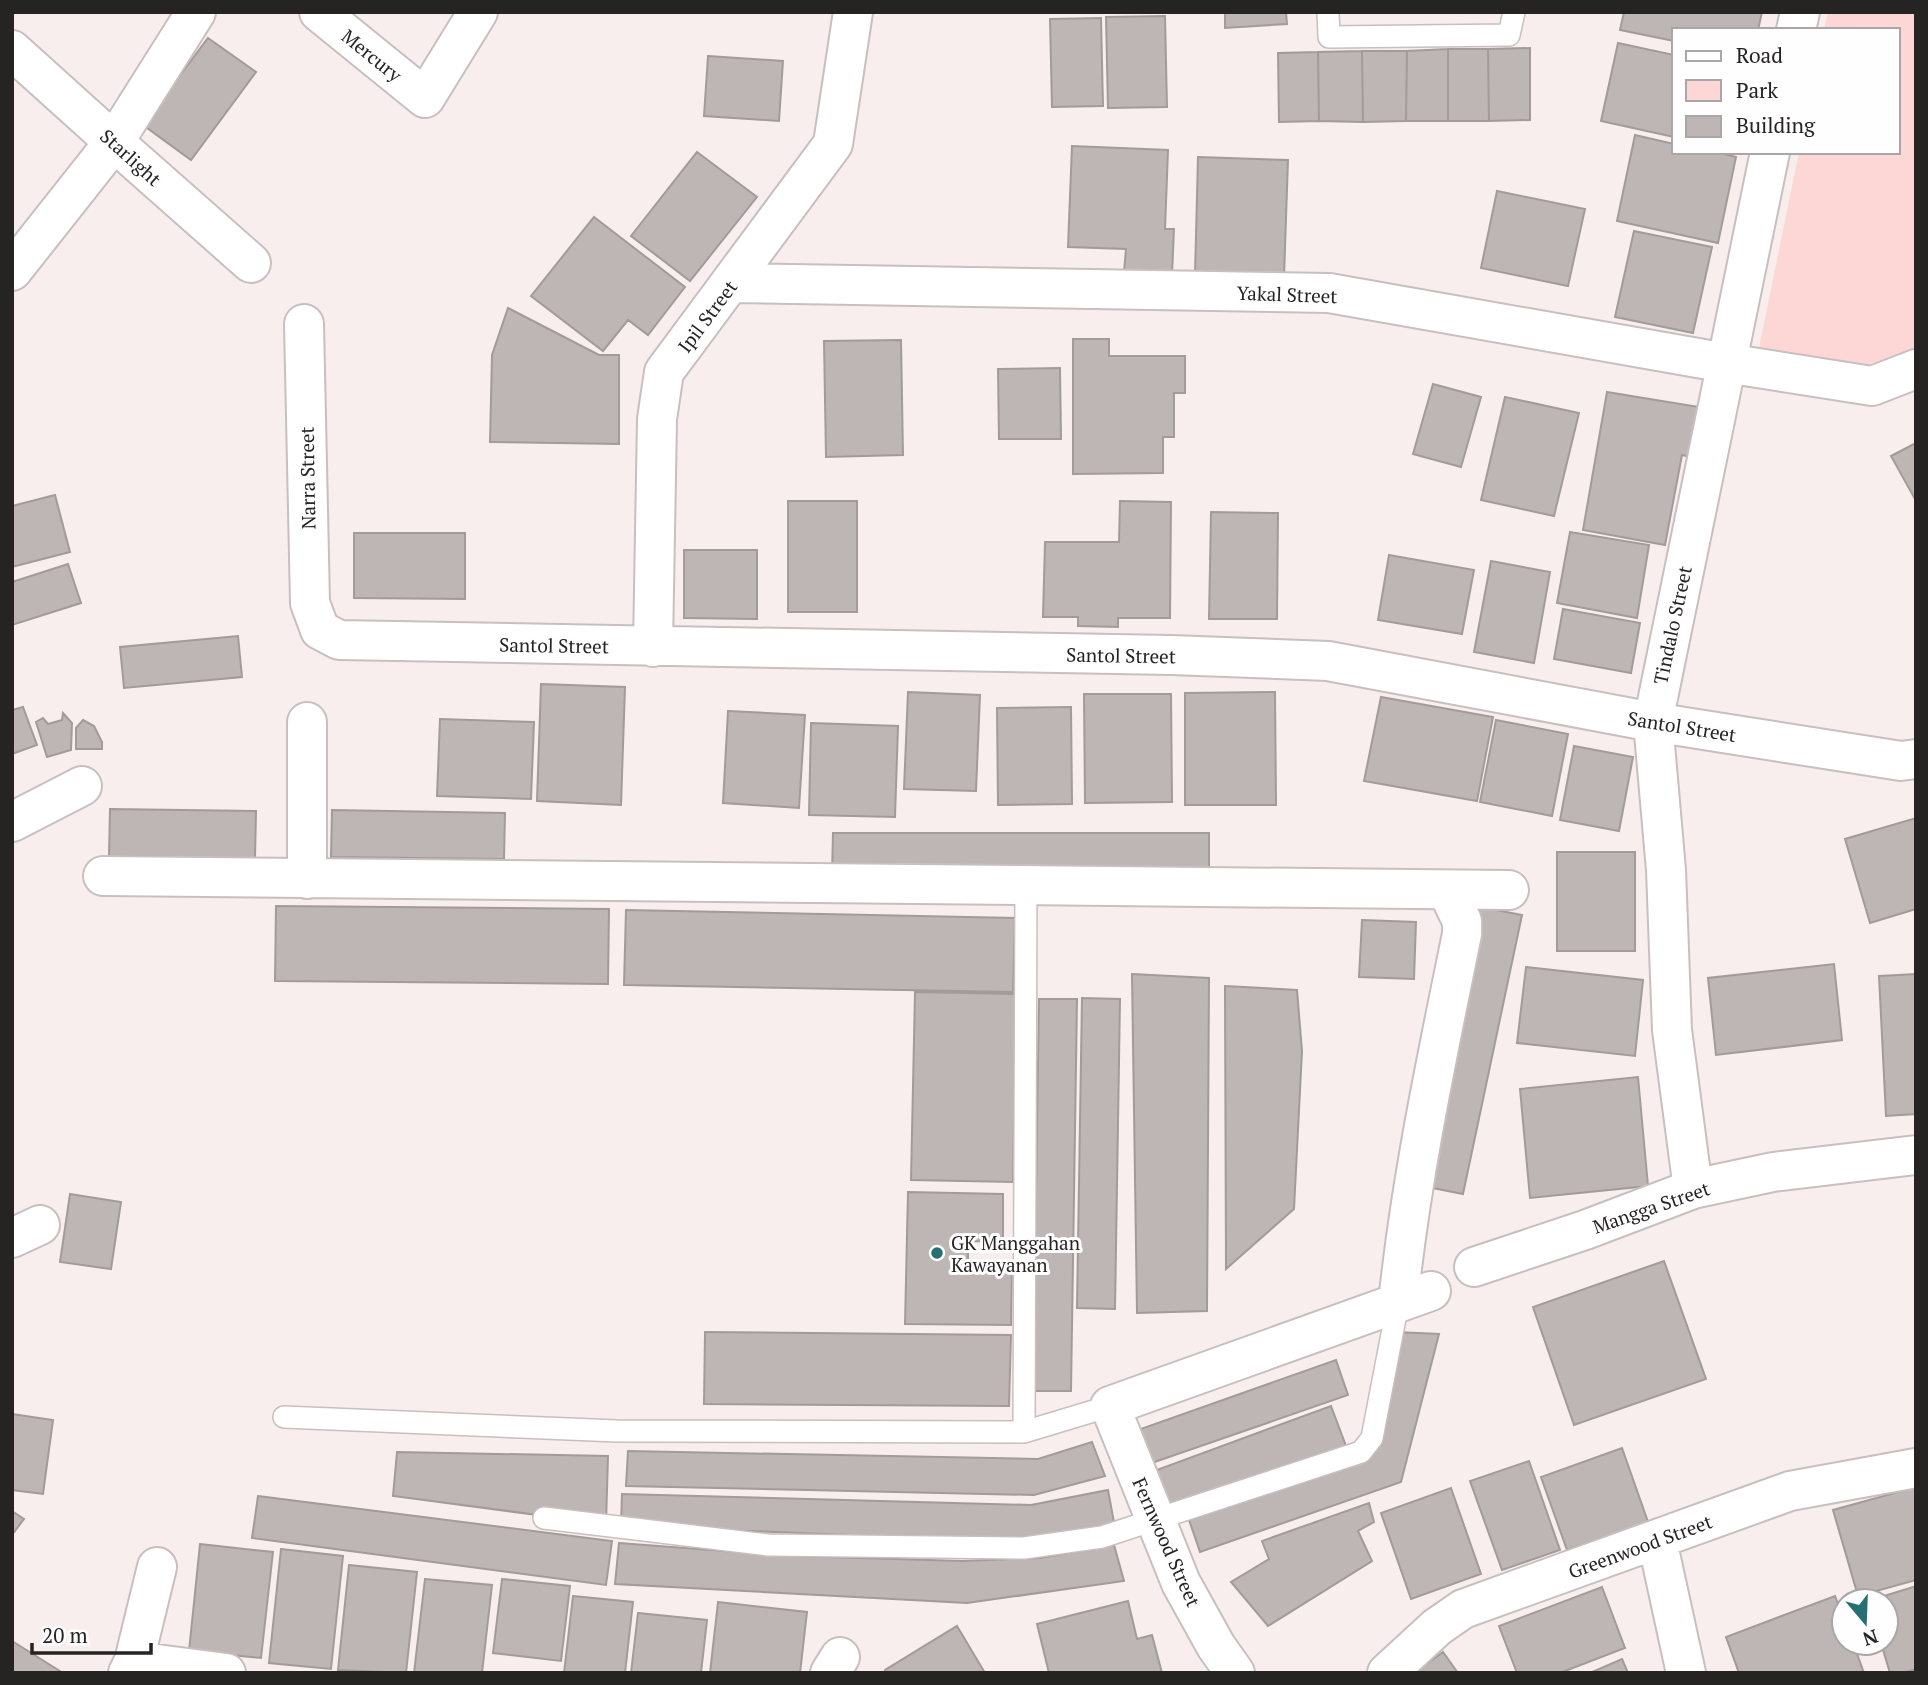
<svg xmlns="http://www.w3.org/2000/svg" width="1928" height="1685" font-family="'PT Serif',serif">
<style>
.green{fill:#fdd6d6}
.building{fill:#beb5b5;stroke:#a39a9a;stroke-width:2}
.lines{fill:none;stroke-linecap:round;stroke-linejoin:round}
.service-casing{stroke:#c8bfbf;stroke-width:24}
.minor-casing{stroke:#c8bfbf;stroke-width:42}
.service{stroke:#fff;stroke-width:21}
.minor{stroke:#fff;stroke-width:38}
.poi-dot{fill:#257072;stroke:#fefefe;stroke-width:2.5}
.labels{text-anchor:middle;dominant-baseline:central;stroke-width:6;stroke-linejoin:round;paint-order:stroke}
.street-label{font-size:19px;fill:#262323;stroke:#fefefe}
.poi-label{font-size:19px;fill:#262323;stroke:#fefefe;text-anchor:start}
</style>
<rect width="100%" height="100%" fill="#f8eeee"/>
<path class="green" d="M1828,12H1916V348L1866,365L1759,348L1799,152H1898V30H1824Z"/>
<path class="building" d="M1225,12H1286L1287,24L1225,28Z
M1624,12H1762L1758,30H1674V41L1620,30Z
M1165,16L1167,107L1108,108L1106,17Z
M1101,18L1103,106L1052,107L1050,19Z
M208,38L256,72L191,160L143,125Z
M1618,43L1674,55V137L1601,121Z
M1530,48V120L1489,121L1488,49Z
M1448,49V121H1406L1407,51Z
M1448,49H1488L1489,121H1448Z
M1362,51L1363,122L1319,121L1318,52Z
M1362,51H1407L1406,121L1363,122Z
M1318,52L1319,121L1279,122L1278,53Z
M708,56L783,61L779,121L704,116Z
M1635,135L1674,144V152H1716L1736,157L1718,243L1617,221Z
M1072,146L1168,150L1165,229H1174L1172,274L1124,272L1126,249L1068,247Z
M697,152L757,197L690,281L631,236Z
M1198,157L1288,160L1284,277L1195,275Z
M1497,191L1585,209L1568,286L1481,268Z
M594,217L685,287L648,335L628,320L603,351L531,296Z
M1634,231L1712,247L1693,333L1615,317Z
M508,308L599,355H619V444L490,442L492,355Z
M1073,339H1109V356H1185V393H1174V437H1163V473L1073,474Z
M901,340L903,455L826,457L824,341Z
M1060,368L1061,439H999L998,369Z
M1433,384L1481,397L1461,467L1413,454Z
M1607,392L1699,407L1691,457L1682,455L1665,545L1583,530Z
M1505,397L1579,413L1554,516L1481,500Z
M1916,443V501L1891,456Z
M55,495L70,552L12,567V506Z
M788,501H857V612H788Z
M1120,501L1171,502L1170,618H1118V627L1078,626V617H1043L1045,542H1119Z
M1211,512L1278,513L1277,619H1209Z
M1570,532L1649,545L1637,618L1557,603Z
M354,533H465V599L354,598Z
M684,550H757V619L684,618Z
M1389,555L1474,570L1462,634L1378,620Z
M1491,561L1550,572L1534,663L1474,652Z
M68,564L81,603L12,625V582Z
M1563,609L1640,623L1631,673L1554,659Z
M238,636L242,677L124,688L120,647Z
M541,684L625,687L621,805L537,801Z
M908,692L980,695L976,791L904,789Z
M1275,692L1276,805H1185V693Z
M1084,694H1171L1172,802L1085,803Z
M1381,697L1493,717L1477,801L1364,781Z
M23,707L37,745L12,754V710Z
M1071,707L1072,804L998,805L997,708Z
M728,711L805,715L799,808L723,803Z
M63,713L72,723L71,750L47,757L36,722L43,718L48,724L62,720Z
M440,719L534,722L531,799L437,796Z
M83,720L94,726L102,742V749H76V728Z
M1496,720L1568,734L1552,816L1480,802Z
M811,723L898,726L895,817L809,815Z
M1574,746L1633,757L1619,831L1560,820Z
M110,809L256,811L255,858L109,856Z
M332,810L505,813L504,859L331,857Z
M1916,818V909L1870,923L1845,839Z
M833,833H1209V873L832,874Z
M1557,852H1635V951H1557Z
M276,906L609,909L608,984L275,981Z
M1481,907L1522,915L1463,1194L1422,1186Z
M626,910L1015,918L1013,992L624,985Z
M1362,920L1416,922L1414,979L1359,977Z
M1834,964L1842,1040L1716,1055L1708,978Z
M1526,967L1643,980L1635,1056L1517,1043Z
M1132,974L1209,978L1207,1311L1137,1313Z
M1916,974V1114L1886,1116L1879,976Z
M1225,986L1297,990L1302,1051L1294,1209L1226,1269Z
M915,992L1016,994L1013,1182L911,1180Z
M1082,998L1120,999L1115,1309L1077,1308Z
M1039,999H1077L1071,1391H1033Z
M1638,1077L1648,1186L1530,1198L1520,1089Z
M908,1192L1003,1194V1242L968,1241V1264L1012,1265L1011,1325L905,1324Z
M70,1194L121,1202L111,1269L60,1262Z
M1664,1261L1706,1379L1574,1425L1533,1307Z
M705,1332L1011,1335L1009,1406L704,1404Z
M1396,1332L1439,1334L1401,1482L1200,1552L1187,1514L1372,1451Z
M1336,1360L1348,1395L1146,1465L1135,1431Z
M1331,1406L1346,1446L1168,1511L1154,1471Z
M12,1414L53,1420L43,1494L12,1490Z
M1092,1442L1105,1476L1034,1495L626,1486L628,1451L1038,1459Z
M1622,1448L1648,1522L1567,1550L1541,1477Z
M397,1452L608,1456L606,1524L393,1496Z
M1529,1461L1560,1550L1502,1570L1470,1481Z
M1916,1487V1580L1858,1596L1833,1510Z
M1451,1488L1481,1574L1411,1599L1381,1513Z
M1108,1490L1115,1528L1030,1542L621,1526L622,1494L1031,1505Z
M258,1496L612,1541L606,1585L252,1538Z
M1369,1503L1374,1522L1358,1531L1372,1561L1268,1626L1231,1582L1269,1559L1262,1541Z
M12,1511L24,1519L12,1535Z
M619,1543L792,1556L962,1561L1040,1558L1114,1545L1124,1581L967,1603L615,1584Z
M200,1544L273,1552L261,1658L189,1651Z
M281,1549L343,1556L331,1669L269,1663Z
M349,1565L417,1572L406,1673L338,1670Z
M425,1579L492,1585L482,1673H414Z
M502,1579L570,1586L561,1661L493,1653Z
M1916,1586V1669L1903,1673H1890L1881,1643H1886V1601H1868Z
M1602,1587L1625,1648L1560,1673H1517L1499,1626Z
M573,1596L633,1602L625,1673H564Z
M1835,1596L1844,1620V1643H1853L1864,1673H1739L1726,1637Z
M1128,1601L1137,1639L1152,1635L1162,1673H1049L1037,1624Z
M718,1602L807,1612L800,1673H710Z
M638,1613L707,1620L701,1673H631Z
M957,1626L985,1673H886L885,1670Z
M12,1641L63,1673H12Z
M1443,1652L1458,1673H1414Z
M1622,1659L1628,1673H1590Z"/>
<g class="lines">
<defs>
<path id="service" d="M1328,12L1329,37L1509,35L1514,12
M284,1417L617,1431L1024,1432L1110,1406
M1024,1432L1026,886
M544,1518L768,1545L1024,1548L1102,1537L1361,1452L1372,1438L1398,1303"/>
<path id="minor" d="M319,12L425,98L478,12
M1796,30L1800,12
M12,50L114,142L251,263
M12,271L114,142L196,12
M731,283L1329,293L1726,363L1872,386L1916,369
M304,324L310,603L320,630L339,640L1171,655L1328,661L1653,722L1901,761L1916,759
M653,647L657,419L664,372L833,144L853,12
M307,722V879
M12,822L82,786
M103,876L1509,890
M1693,1189L1672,1030L1666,870L1653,722L1770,152
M12,1238L40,1225
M1474,1267L1585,1230L1693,1189L1773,1172L1916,1155
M1398,1303C1411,1178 1437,1057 1462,934V921L1447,890
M1657,1540L1686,1673
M134,1661L226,1673
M128,1673L134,1661L157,1567
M830,1673L840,1657
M1235,1673L1216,1646L1181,1583L1110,1406L1431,1291
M1387,1673L1437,1627L1463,1609L1790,1491L1916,1468"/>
</defs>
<use href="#service" class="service-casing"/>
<use href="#minor" class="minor-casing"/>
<use href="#service" class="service"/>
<use href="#minor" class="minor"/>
</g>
<circle class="poi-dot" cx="937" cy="1253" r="7"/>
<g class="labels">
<g class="street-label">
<text transform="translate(372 55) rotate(39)">Mercury</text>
<text transform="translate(131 157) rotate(42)">Starlight</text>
<text transform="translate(1287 294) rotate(2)">Yakal Street</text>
<text transform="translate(707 316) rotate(-53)">Ipil Street</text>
<text transform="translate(307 478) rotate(-91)">Narra Street</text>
<text transform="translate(1672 625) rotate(-78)">Tindalo Street</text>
<text transform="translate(554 645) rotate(1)">Santol Street</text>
<text transform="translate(1121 655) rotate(1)">Santol Street</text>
<text transform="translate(1682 726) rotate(9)">Santol Street</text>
<text transform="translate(1651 1207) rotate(-19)">Mangga Street</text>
<text transform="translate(1167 1542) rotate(66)">Fernwood Street</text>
<text transform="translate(1640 1546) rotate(-20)">Greenwood Street</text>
</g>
<g class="poi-label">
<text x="951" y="1242">GK Manggahan<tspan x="951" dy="22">Kawayanan</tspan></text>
</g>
</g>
<rect width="1928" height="1685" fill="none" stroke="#262323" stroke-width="28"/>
<rect x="1672" y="28" width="228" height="126" fill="#fefefe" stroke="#a8a6a6" stroke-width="2"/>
<rect x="1686" y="51" width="35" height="10" fill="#ffffff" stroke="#a8a6a6" stroke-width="2"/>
<text x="1736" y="63" font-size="21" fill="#262323">Road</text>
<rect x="1686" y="80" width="35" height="21" fill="#fdd6d6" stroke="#a8a6a6" stroke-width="2"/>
<text x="1736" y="98" font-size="21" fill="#262323">Park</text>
<rect x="1686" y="116" width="35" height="21" fill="#beb5b5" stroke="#a8a6a6" stroke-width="2"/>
<text x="1736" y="133" font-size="21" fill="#262323">Building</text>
<g transform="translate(1865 1622) rotate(161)"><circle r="33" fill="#fefefe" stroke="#a8a6a6" stroke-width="2"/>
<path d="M0-5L12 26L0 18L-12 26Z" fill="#257072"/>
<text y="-10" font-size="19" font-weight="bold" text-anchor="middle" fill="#262323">N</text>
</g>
<path d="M32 1643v10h119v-10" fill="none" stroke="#262323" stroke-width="3.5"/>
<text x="42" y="1643" font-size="21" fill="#262323" stroke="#fefefe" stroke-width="5" paint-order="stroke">20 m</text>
</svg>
